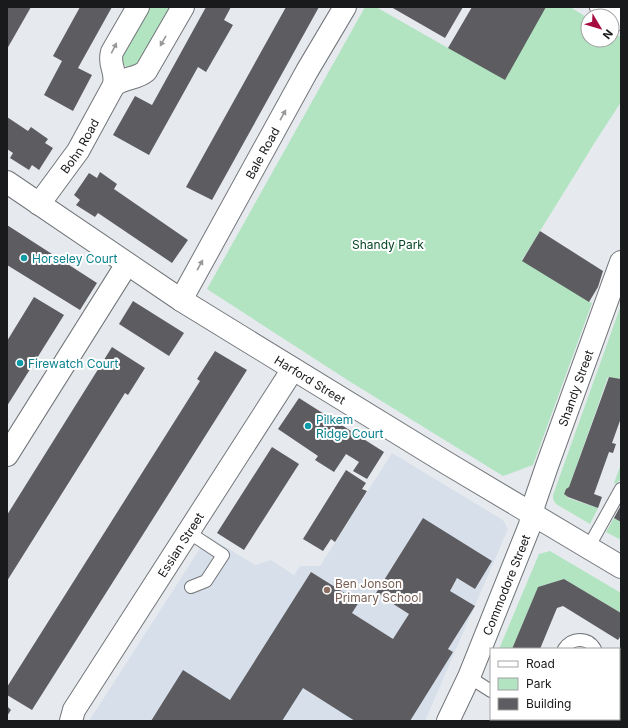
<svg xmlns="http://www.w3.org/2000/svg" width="628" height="728" font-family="Inter,sans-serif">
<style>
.built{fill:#d7e0ea}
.green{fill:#b2e4c2}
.building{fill:#5d5c61}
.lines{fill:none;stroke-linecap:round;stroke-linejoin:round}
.lane-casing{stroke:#727579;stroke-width:14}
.street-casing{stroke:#727579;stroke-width:24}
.lane{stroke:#fff;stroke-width:12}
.street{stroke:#fff;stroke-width:22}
.oneway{fill:#989898}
.culture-dot{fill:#0f9aa8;stroke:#fff;stroke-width:1.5}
.education-dot{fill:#8d6e63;stroke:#fff;stroke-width:1.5}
.labels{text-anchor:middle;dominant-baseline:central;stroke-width:4;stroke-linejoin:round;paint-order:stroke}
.street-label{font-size:12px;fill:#191a1b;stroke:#fff}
.park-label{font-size:12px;fill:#064424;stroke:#fff}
.culture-label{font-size:12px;fill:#0d838f;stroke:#fff;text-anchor:start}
.education-label{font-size:12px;fill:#785e54;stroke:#fff;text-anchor:start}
</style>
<rect width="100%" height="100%" fill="#e6eaee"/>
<path class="built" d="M392,453L503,520L508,529L425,721H89L208,536L255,565L271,560L294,575L300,566H320Z"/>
<path class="green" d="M147,7H174L142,63L131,69C123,66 122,62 121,55Z
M365,7H376L448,48L546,7H570L588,18V40H612V32L621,37V102L597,139L522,260L592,303L533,465L503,476L349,381L207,289Z
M621,305V379L608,377L569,487L566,489L564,493L568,498L598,508L590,524L556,504L553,499V495Z
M621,464V479L616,484L614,483Z
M614,518L621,522V540L606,532Z
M550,551L621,593V613L564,579L538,587L512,649H499L539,554Z"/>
<path class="building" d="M7,7H31L7,49Z
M80,7H112L78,68L92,75L73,111L44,95L62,61L53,56Z
M206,7H231L224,20L233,25L206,72L198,67L149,155L113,135L135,96L152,105Z
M286,7H319L212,200L186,187Z
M391,7H463L445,38Z
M472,7H546L505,80L448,48Z
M7,117L28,131L31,127L48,139L45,143L53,148L39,170L32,165L29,170L10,158L13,153L7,149Z
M100,172L117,184L114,189L188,240L172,263L98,213L95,217L76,205L80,200L74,195L89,173L97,178Z
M7,225L97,283L80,310L7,265Z
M540,231L603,271L598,287L589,302L522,261Z
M34,297L64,315L7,406V341Z
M133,301L184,333L169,356L119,324Z
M112,347L145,368L128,395L125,393L7,581V515Z
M215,351L247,370L32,710L7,695V687L200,381L197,379Z
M609,377L621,379V418L612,443L616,444L613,453L609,452L594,494L602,497L598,508L568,497L564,494L566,489L569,487Z
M299,398L384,452L367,479L353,471L359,462L346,454L334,472L315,460L318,456L278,429Z
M272,447L299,464L244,550L217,533Z
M346,470L366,483L362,489L367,491L335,542L331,539L323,551L303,539Z
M621,505V522L614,518Z
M423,518L492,561L475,589L457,578L450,591L475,606L448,649L453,652L410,721H355L303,688L282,721H151L183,670L230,700L311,572L359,602L352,613L393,639L409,614L376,593Z
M564,579L621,613V638L620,637L618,640L563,606L557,608L540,649H512L538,587Z
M7,706L11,710L7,716Z
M502,719H554L557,721H505Z"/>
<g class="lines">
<defs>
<path id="lane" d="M188,532L223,555L206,581L191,587
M588,548L621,489
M564,649C572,637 588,637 595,649
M469,677L491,691
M619,683L621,684"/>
<g id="street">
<path d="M601,7L621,19"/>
<path d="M114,85C126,77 137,79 146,71L183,7"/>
<path id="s1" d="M7,182L181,300L445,462L621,567"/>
<path id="s2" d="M39,204L78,151L114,85C117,70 108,66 112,52L138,7"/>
<path id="s3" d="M181,300L307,71L345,7"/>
<path d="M7,455L127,264"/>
<path id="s4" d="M71,721L74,710L293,369"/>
<path id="s5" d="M448,721L469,677L530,525L534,504L547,466L621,262"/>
</g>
</defs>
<use href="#lane" class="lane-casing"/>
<use href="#street" class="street-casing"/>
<use href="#lane" class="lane"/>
<use href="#street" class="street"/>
</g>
<defs><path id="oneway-solid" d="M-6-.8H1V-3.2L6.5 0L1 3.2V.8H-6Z"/></defs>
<g class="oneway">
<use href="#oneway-solid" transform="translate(163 41) rotate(120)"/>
<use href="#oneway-solid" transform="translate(114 48) rotate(-63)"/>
<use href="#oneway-solid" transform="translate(283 115) rotate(-61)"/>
<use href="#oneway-solid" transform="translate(200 265) rotate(-61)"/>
</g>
<g class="culture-dot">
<circle cx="24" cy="258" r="4"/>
<circle cx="20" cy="363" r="4"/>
<circle cx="308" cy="426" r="4"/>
</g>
<circle class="education-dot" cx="327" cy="590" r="4"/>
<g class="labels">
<g class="street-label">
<text stroke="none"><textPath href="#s2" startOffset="71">Bohn Road</textPath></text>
<text stroke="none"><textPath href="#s3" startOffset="168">Bale Road</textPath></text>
<text stroke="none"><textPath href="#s1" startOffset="362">Harford Street</textPath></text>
<text stroke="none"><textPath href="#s5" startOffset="357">Shandy Street</textPath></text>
<text stroke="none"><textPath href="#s4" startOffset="208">Essian Street</textPath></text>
<text stroke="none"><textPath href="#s5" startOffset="148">Commodore Street</textPath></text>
</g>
<g class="park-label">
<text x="388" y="244">Shandy Park</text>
</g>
<g class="culture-label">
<text x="32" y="258">Horseley Court</text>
<text x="28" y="363">Firewatch Court</text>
<text x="316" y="419">Pilkem<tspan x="316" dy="14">Ridge Court</tspan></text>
</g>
<g class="education-label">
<text x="335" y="583">Ben Jonson<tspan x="335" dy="14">Primary School</tspan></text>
</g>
</g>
<rect width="628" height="728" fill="none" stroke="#191a1b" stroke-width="16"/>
<rect x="490" y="648" width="130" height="72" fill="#ffffff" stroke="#a3a3a4"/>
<rect x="498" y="661" width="20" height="6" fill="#ffffff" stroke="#a3a3a4"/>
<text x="526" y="668" font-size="12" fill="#191a1b">Road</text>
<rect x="498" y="678" width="20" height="12" fill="#b2e4c2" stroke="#a3a3a4"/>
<text x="526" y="688" font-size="12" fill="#191a1b">Park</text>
<rect x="498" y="698" width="20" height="12" fill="#5d5c61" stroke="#a3a3a4"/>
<text x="526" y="708" font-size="12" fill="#191a1b">Building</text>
<g transform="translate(600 28) rotate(128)"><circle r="19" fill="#ffffff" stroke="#a3a3a4"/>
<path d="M0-3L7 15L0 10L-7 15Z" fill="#a50c3f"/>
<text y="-6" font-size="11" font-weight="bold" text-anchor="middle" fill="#191a1b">N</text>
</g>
</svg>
